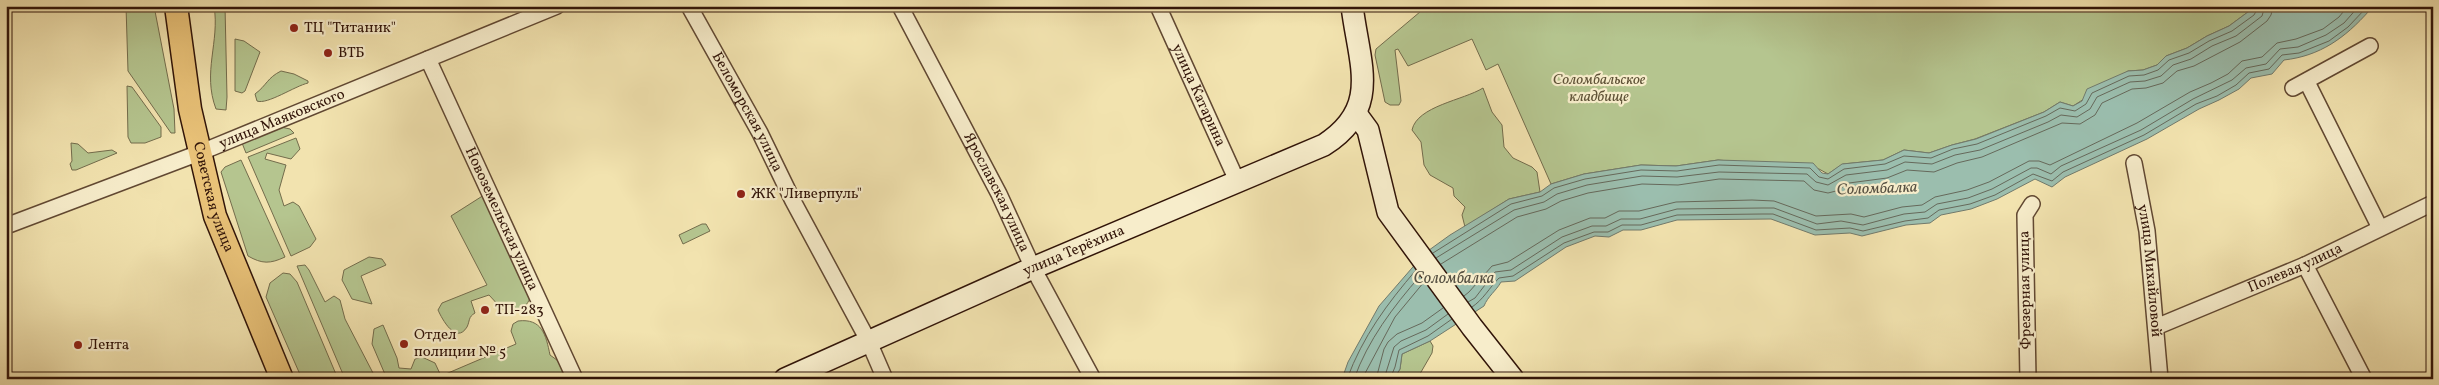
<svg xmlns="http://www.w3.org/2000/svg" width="2439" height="385" font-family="Vollkorn,serif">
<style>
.green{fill:#b5c58f;stroke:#736c4c}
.water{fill:#9bbeae;stroke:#717a6c}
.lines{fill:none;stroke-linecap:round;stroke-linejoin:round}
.shore{stroke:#66695b;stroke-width:1}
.street-casing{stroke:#614832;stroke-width:18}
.secondary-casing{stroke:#311408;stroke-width:24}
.primary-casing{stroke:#311408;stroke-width:25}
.street{stroke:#f7edcb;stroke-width:15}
.secondary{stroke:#f7edcb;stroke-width:21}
.primary{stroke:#e9c278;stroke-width:22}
.poi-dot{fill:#8f2418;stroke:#f7edcb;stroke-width:2}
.labels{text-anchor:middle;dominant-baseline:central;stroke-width:4.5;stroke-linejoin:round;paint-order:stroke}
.poi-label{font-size:15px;fill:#311408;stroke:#f7edcb;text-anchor:start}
.park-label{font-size:15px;font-style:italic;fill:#5f5237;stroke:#f7edcb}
.street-label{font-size:15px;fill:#311408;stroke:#f7edcb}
.water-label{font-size:16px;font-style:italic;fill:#565042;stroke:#f7edcb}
</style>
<rect width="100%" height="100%" fill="#f2e3af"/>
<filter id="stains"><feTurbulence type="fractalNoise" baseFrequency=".004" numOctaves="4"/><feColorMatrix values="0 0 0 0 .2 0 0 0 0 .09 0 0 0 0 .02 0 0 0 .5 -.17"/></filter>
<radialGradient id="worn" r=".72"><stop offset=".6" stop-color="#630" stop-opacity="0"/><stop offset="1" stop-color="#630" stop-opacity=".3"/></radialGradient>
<path class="green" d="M126,6H154L174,109L175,133H171L128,71Z
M214,6H225L227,97L226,110L216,109C202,72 220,42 214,6Z
M1427,6H2256L2229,26L2207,36L2187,48L2166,56L2157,65L2143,70L2128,71L2073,106L2060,102L2044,112L1975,139L1952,145L1929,153L1904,150L1883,160L1843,164L1828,174L1819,169L1718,160L1676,166L1641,165L1584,174L1551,184L1498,64L1486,70L1472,39L1408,66L1398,49L1395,50L1401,101L1399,105H1390L1385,102L1375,55L1376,49Z
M235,39L244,41L260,52L245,91L242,93L235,91Z
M281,71L294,74L308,81V83C295,86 267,105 257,101L255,94C267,85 267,78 281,71Z
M127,86L132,87L161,127V137L145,143H131L128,137Z
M1483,88L1492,112L1502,125L1504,147L1513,158L1532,167L1537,172L1540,192L1509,199L1465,227L1462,215L1465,207L1454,196L1453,188L1430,175L1424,165L1421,142L1412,130C1417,106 1464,100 1483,88Z
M281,127L290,129L294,133L246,153L242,143Z
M296,138L300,149L291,159L267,153L265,159L286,165L279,190L284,206L293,202L299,206L316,239L310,247L291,256L248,157Z
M71,143L78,144L88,153L112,150L117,153L76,170H72L70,164L72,161Z
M241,160L285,257C270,264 262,264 248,256L221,172L225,167Z
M484,195L530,298C525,311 513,314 501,308L489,295L471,301L475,313C468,317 470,321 467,327C456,345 442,319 438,310L442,303L487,285L451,216Z
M702,224H706L710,231L683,244L679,235Z
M369,257L382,259L386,265L361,276L372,304L352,299L342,280L344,270Z
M305,265L309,270L325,302L334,296L340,300L345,319L373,373V379H345L297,266Z
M283,273L290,274L297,282L338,379H302L266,297L270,283Z
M518,321C542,318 546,335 550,355L561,363L569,379H387L372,344L374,329L383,325L397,358L399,368L411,369L415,359L422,357L435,363L441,376L516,344L511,331L513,324Z
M1430,341L1433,346L1432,353L1417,379H1394L1400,369L1402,354Z"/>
<path class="water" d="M2256,6H2399L2390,11H2369C2345,38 2320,56 2284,60L2272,74L2251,78L2239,89L2219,100L2199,109L2147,139L2065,177L2052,187L2035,179L1997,199L1971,209L1941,215L1930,223L1906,225L1862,236L1850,233L1815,235L1771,219L1677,220L1641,230H1623L1609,237L1595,236L1566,247L1515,281L1501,282C1496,291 1488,296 1484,306L1430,341L1402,354L1400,369L1394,379H1342L1348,362L1379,306L1425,253L1450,235L1509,199L1540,192L1551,184L1584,174L1641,165L1676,166L1718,160L1813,163L1822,173L1828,174L1842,164L1883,160L1904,150L1929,153L1952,145L1976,139L2044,112L2060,102L2073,106L2082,101L2087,89L2128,71L2143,70L2157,65L2166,56L2187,48L2207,36L2229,26Z"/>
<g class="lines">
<path class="shore" d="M1433,253L1511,204L1542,196L1554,188L1585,179L1641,170L1677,171L1719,165L1810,168L1819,177L1828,179L1844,169L1885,164L1904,156L1931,158L1953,149L1977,144L2046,116L2060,108L2075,111L2086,104L2092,93L2129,76L2144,75L2158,70L2169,60L2189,53L2209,41L2232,31L2254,15L2259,6
M1436,258L1514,210L1544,202L1557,194L1587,185L1642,176L1677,177L1719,172L1807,174L1816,182L1828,185L1846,175L1887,170L1905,162L1932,164L1955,155L1980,150L2048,122L2061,115L2077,117L2090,109L2097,97L2130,82L2145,81L2161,76L2173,65L2191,59L2212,46L2236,36L2262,16L2265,6
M1441,264L1517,217L1546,209L1561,201L1588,193L1642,184L1678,185L1719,179L1804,181L1814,190L1828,193L1836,191L1849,183L1887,178L1907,170L1934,172L1957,163L1982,157L2062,123L2080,124L2095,115L2102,103L2132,89L2146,88L2163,83L2177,71L2194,66L2240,42L2267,21L2271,15L2273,6
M1464,296L1469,292L1492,266L1508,262L1559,230L1590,218H1605L1619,211H1639L1676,202L1752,200L1774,201L1816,216L1851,214L1864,217L1902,207L1922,205L1935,197L1967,190L1989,182L2029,161H2039L2050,165L2137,123L2190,92L2211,83L2228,74L2242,61L2262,57L2277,43L2296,39L2323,29L2339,17L2348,6
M1468,302L1475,298L1495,272L1511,270L1562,237L1592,226H1606L1621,219H1640L1677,209L1762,208H1774L1817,224L1841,221L1863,225L1904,214L1925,212L1937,204L1968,198L1992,189L2031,168H2037L2051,174L2061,166L2141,130L2193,99L2232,80L2246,68L2266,64L2280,49L2298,47L2326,35L2344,23L2359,6
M1472,307C1483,300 1490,287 1499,278L1513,276L1564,243L1594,232H1608L1622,225H1641L1677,215L1762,214H1773L1816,230L1850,228L1863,231L1905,221L1928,218L1939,210L1970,204L1995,195L2033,174L2052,181L2063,172L2144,135L2196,104L2217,96L2236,85L2249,73L2269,69L2282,55L2299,53L2329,41L2348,27L2366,8L2374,6
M1347,379C1363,336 1387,304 1416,270
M1354,379C1368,340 1393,307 1420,276
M1362,379L1395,317L1424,282
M1376,379L1384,349L1388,342L1397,334L1422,323L1443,308
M1384,379L1394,347L1401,341L1426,330L1448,314
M1390,379L1395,367L1399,350L1428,336L1452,319"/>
<defs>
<g id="street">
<path id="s1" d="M689,6L760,133L793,201L869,342L885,379"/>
<path id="s2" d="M900,6L999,194L1033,268L1093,379"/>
<path id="s3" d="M1158,6L1238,183"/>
<path id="s4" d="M428,59L575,379"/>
<path d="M2307,82L2380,228"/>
<path d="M2293,88L2370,46"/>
<path id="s5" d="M2134,163L2147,231L2160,379"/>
<path id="s6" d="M6,226L199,153L557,6"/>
<path d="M2305,265L2364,379"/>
<path id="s7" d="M2156,327L2305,265L2433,203"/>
<path d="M2028,379L2025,215L2032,204"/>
</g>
<g id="secondary">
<path d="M1357,115L1368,130L1388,212L1472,327L1513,379"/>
<path id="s8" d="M785,379L1033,268L1324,145C1382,108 1359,64 1352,6"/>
</g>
<g id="primary">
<path id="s9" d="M176,6L190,109L215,216L282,379"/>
</g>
</defs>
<use href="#street" class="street-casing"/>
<use href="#secondary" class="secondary-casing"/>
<use href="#primary" class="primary-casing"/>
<use href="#street" class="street"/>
<use href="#secondary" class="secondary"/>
<use href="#primary" class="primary"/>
</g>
<g class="poi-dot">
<circle cx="294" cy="28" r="5"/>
<circle cx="328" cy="53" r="5"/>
<circle cx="741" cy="194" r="5"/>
<circle cx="485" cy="310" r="5"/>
<circle cx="404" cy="344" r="5"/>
<circle cx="78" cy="345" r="5"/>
</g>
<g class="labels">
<g class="poi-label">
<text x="304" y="28">ТЦ "Титаник"</text>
<text x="338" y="53">ВТБ</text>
<text x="751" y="194">ЖК "Ливерпуль"</text>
<text x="495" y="310">ТП-283</text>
<text x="414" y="335">Отдел<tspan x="414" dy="17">полиции № 5</tspan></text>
<text x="88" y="345">Лента</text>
</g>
<g class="park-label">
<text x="1599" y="80">Соломбальское<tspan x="1599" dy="17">кладбище</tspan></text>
</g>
<g class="street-label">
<text stroke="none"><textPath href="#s3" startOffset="98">улица Катарина</textPath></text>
<text stroke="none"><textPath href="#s1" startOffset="121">Беломорская улица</textPath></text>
<text stroke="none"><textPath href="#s6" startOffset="296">улица Маяковского</textPath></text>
<text stroke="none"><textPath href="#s2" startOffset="210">Ярославская улица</textPath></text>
<text stroke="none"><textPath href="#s9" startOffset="195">Советская улица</textPath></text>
<text stroke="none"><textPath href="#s4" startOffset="176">Новоземельская улица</textPath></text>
<text stroke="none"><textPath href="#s8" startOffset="316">улица Терёхина</textPath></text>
<text stroke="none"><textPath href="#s7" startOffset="151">Полевая улица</textPath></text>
<text stroke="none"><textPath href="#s5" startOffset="109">улица Михайловой</textPath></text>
<text transform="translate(2026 290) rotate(-91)">Фрезерная улица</text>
</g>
<g class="water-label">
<text transform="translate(1877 189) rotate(-2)">Соломбалка</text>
<text x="1454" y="279">Соломбалка</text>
</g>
</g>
<rect width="2439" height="385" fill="none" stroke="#f2e3af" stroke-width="25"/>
<rect x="8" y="8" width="2424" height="370" fill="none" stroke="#311408" stroke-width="2.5"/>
<rect x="12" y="12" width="2414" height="360" fill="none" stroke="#311408"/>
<rect width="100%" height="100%" filter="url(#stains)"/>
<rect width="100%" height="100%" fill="url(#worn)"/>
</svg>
